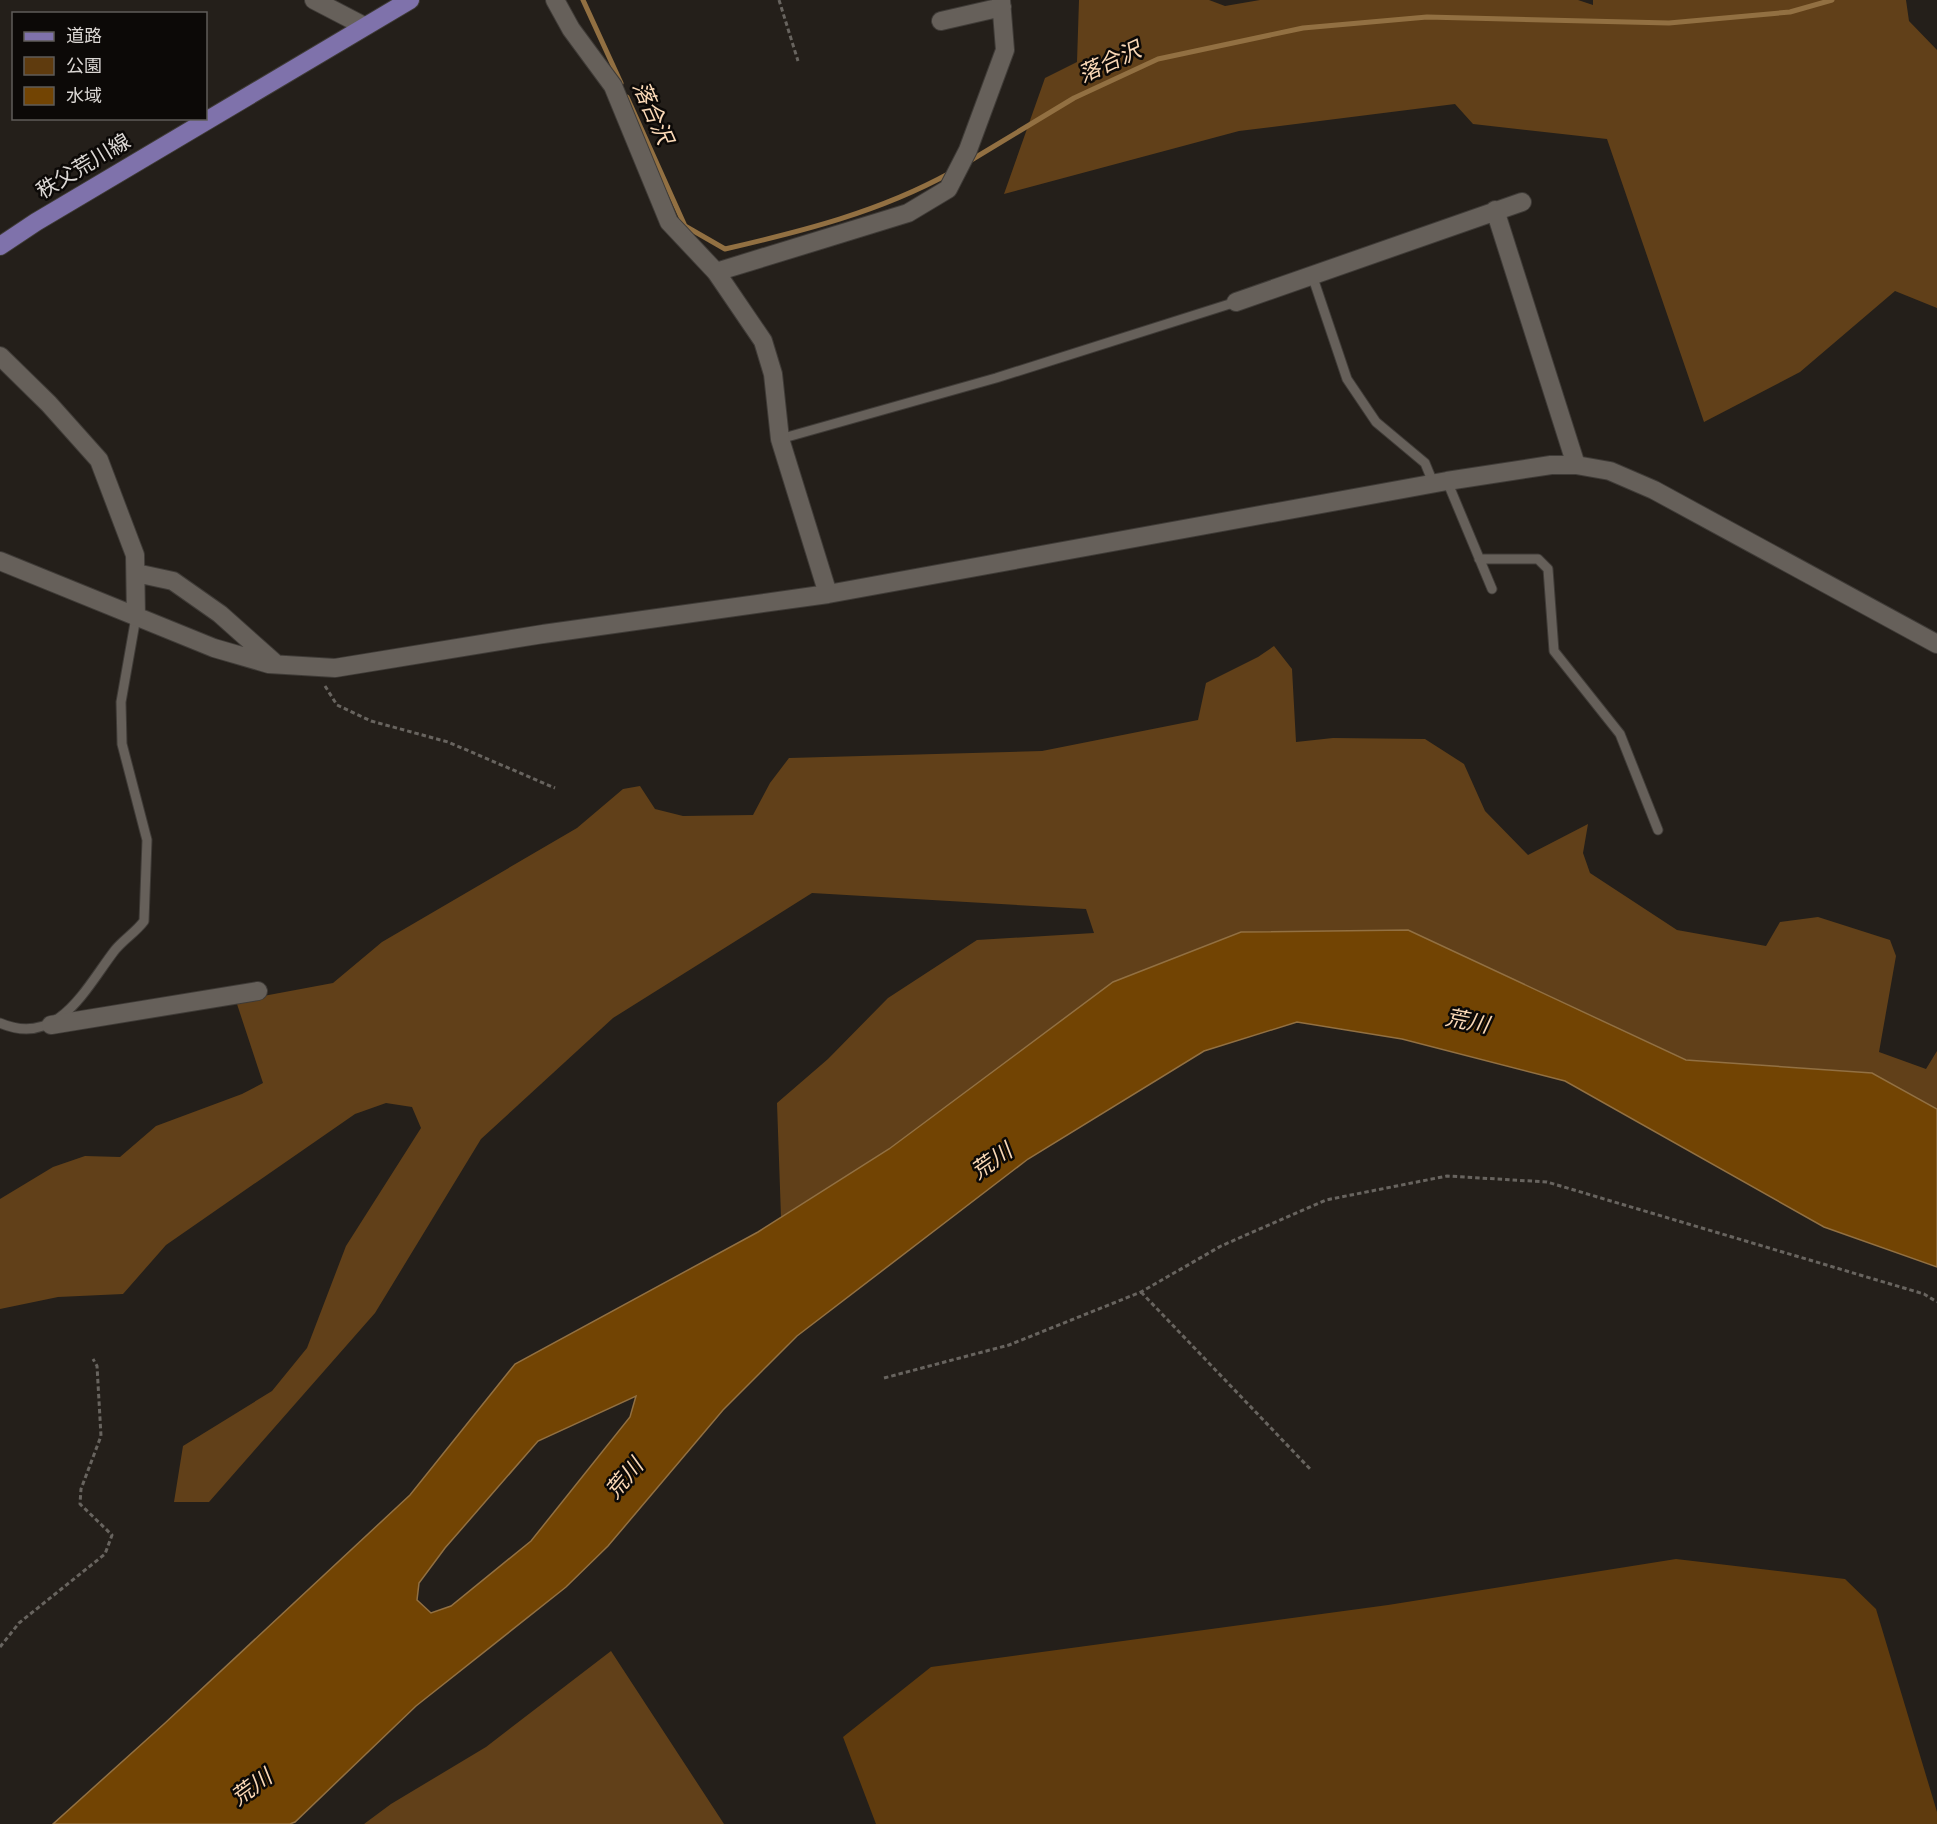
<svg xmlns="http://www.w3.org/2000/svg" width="1937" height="1824" font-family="Spectral,'Noto Sans JP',serif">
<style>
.green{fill:#5f3b0e}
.forest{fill:#614019}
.water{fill:#724403;stroke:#927042;stroke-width:1.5;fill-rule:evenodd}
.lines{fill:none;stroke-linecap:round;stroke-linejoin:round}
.stream{stroke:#927042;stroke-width:5}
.lane-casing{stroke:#3f3b37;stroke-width:11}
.street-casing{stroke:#3f3b37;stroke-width:20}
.primary-casing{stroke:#3f3b37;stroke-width:20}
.path{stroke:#68645f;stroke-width:3;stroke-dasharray:4.5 3;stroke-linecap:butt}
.lane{stroke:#66605a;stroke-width:9}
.street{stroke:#66605a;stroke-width:18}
.primary{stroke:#7f72ab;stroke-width:18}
.labels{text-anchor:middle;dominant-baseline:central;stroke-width:5;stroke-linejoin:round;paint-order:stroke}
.street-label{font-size:21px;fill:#dcd8d5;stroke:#0c0907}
.water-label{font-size:22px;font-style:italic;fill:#fad8b6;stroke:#0c0907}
</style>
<rect width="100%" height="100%" fill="#241f1a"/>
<path class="green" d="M1676,1559L1845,1579L1876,1609L1937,1812V1824H876L843,1737L931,1667L1388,1605Z"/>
<path class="forest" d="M1079,0H1209L1225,6L1260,0H1578L1593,5V0H1906L1909,21L1937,50V308L1895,291L1800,372L1704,422L1607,139L1473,124L1455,104L1239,131L1004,194L1045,78L1077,62Z
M1274,646L1292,669L1296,742L1333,738L1425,739L1464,764L1485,811L1528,855L1588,824L1583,853L1590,873L1677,930L1766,946L1780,922L1818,917L1890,940L1896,956L1879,1052L1926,1069L1937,1051V1109L1872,1073L1687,1060L1408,930L889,1149L781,1217L777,1103L828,1059L888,998L977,940L1094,933L1086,909L812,893L613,1018L481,1139L375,1313L209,1502H174L183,1446L272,1391L307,1348L346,1246L421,1128L412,1107L386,1103L355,1114L166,1245L123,1294L58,1297L0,1309V1199L53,1167L85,1156L120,1157L156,1126L242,1094L263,1083L236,1001L333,983L382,942L577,828L623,789L640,786L655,809L683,816L753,815L770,783L789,758L1042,751L1198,720L1206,683L1258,657Z
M611,1651L724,1824H364L391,1804L486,1747Z"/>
<path class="water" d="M1408,930L1686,1060L1872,1073L1937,1109V1267L1824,1227L1565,1081L1402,1039L1297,1022L1204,1051L1028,1159L797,1336L723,1410L608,1546L566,1587L416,1706L295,1822L290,1824H53L164,1724L410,1495L515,1364L758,1232L889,1149L1113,982L1241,932ZM636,1396L630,1417L531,1541L451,1606L431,1613L417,1600L419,1583L445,1548L538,1441Z"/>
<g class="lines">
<path class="stream" d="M583,0L621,83
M627,97L685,226L725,249C803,231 879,212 950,173
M968,162L1074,98L1158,59L1303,28L1427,17L1669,23L1790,12L1832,0"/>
<defs>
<path id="lane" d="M1312,275L1347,379L1376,422L1425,463L1434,485
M780,439L996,378L1236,302
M1447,481L1492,589
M1479,559H1538L1548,569L1554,651L1620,734L1658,830
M0,1023C58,1048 85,989 115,950C124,939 136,932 144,921L147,840L122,744L121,702L136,617"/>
<path id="street" d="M314,0L364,26
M555,0L571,29L613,86L669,222L716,272L763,341L773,374L780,439L828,594
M941,21L1002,7
M1495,210L1576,465
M716,272L908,213L948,189L968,150L1005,50L1001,0
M1236,302L1522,202
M0,356L49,404L99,460L135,555L136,617
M0,561L214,648L269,664L335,668L543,634L828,594L1447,481L1551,465H1576L1610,471L1654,490L1937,644
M136,573L173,581L220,614L275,663
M51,1025L258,991"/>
<path id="primary" d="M0,246L36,222L410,0"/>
</defs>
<use href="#lane" class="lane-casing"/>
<use href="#street" class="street-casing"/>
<use href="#primary" class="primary-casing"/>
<path class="path" d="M779,0L798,61
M325,686L337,705L371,721L448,742L555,788
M1141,1292L1312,1471
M884,1378L1009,1345L1141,1292L1221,1246L1326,1200L1447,1176L1547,1182L1924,1294L1937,1302
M0,1647L19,1623L105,1554L112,1535L80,1504L81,1489L101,1436L97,1366L93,1359"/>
<use href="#lane" class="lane"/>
<use href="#street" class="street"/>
<use href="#primary" class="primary"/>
</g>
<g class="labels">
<g class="street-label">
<text transform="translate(84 167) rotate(-31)">秩父荒川線</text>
</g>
<g class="water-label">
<text transform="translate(1110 63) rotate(-25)">落合沢</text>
<text transform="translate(652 113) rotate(66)">落合沢</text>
<text transform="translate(1467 1022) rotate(11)">荒川</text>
<text transform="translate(992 1162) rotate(-35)">荒川</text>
<text transform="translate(625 1479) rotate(-50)">荒川</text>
<text transform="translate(252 1788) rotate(-36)">荒川</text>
</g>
</g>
<rect x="12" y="12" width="195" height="108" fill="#0c0907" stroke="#5f5c59" stroke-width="1.5"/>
<rect x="24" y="32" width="30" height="9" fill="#7f72ab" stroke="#5f5c59" stroke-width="1.5"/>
<text x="66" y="42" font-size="18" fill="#dcd8d5">道路</text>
<rect x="24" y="57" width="30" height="18" fill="#5f3b0e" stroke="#5f5c59" stroke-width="1.5"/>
<text x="66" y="72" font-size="18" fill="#dcd8d5">公園</text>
<rect x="24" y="87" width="30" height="18" fill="#724403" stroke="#5f5c59" stroke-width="1.5"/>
<text x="66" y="102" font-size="18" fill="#dcd8d5">水域</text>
</svg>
